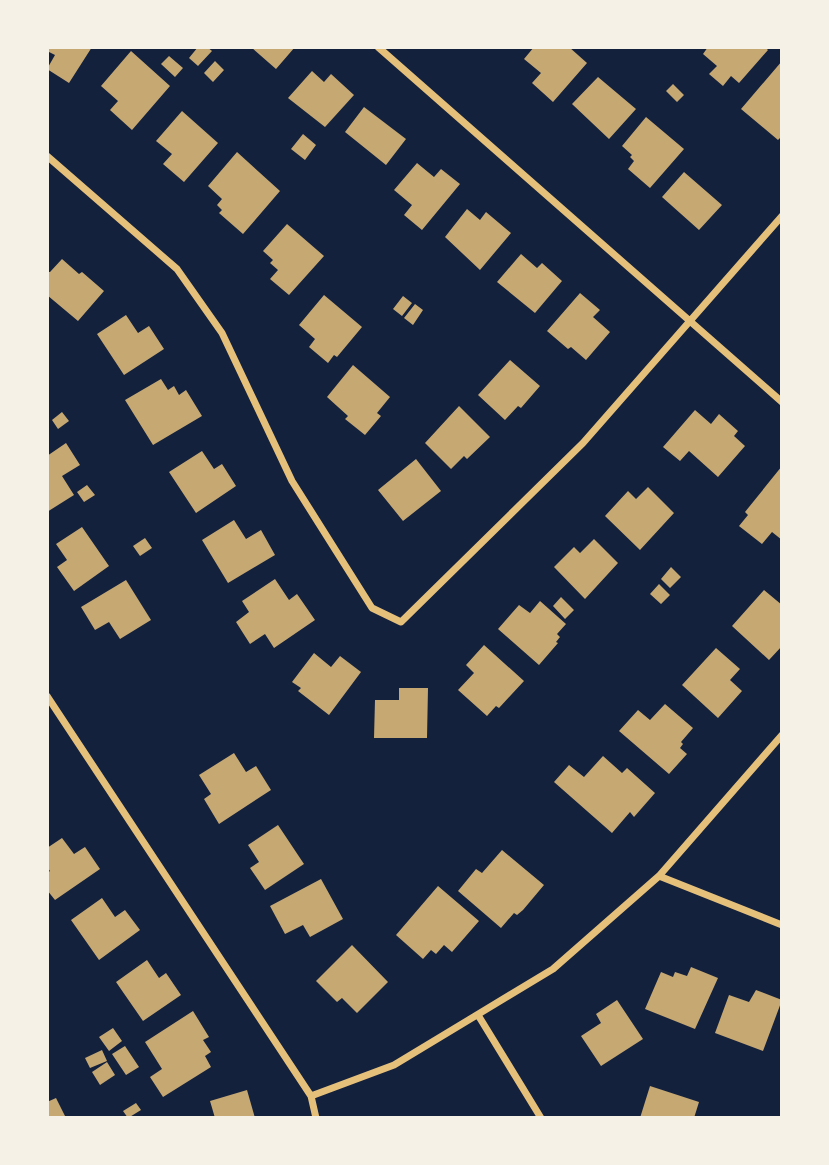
<svg xmlns="http://www.w3.org/2000/svg" width="829" height="1165" font-family="'IBM Plex Sans',sans-serif">
<style>
.building{fill:#c6a872}
.lines{fill:none;stroke-linecap:round;stroke-linejoin:round}
.minor{stroke:#e5c07b;stroke-width:7}
</style>
<rect width="100%" height="100%" fill="#14213d"/>
<path class="building" d="M47,47H92L69,83L47,69L55,55L47,51Z
M198,47H207L212,51L198,66L189,58Z
M251,47H295L276,69Z
M534,47H569L587,63L553,102L532,83L541,73L524,59Z
M708,47H765L768,50L739,83L731,76L723,86L709,74L717,66L703,54Z
M131,51L170,86L132,130L110,110L118,101L101,86Z
M169,56L183,68L175,77L161,64Z
M215,61L224,70L213,82L204,73Z
M782,61V136L778,140L741,109Z
M312,71L324,82L331,74L354,95L325,127L288,98Z
M598,77L636,109L609,139L572,104Z
M673,84L684,95L677,102L666,91Z
M364,107L406,139L386,165L345,132Z
M182,111L218,143L184,182L163,164L172,154L156,141Z
M646,117L684,149L650,188L628,169L634,161L630,157L632,155L622,146Z
M303,134L316,145L305,160L291,149Z
M237,152L280,191L243,234L219,213L222,210L217,205L222,199L208,186Z
M417,163L434,177L441,169L460,184L422,230L404,215L412,205L394,190Z
M684,172L722,205L699,230L662,197Z
M467,209L480,220L486,212L511,233L480,270L445,237Z
M287,224L324,256L289,295L270,279L278,270L270,263L273,260L263,251Z
M521,254L537,268L542,263L562,281L535,313L497,282Z
M62,259L79,274L82,272L104,291L78,321L47,295V272H50Z
M580,293L600,310L593,317L610,332L586,360L571,347L568,349L547,331Z
M324,295L362,327L337,357L334,355L328,363L309,347L315,339L299,325Z
M403,296L412,303L402,316L393,309Z
M415,304L423,310L413,325L404,318Z
M126,315L138,333L149,326L164,349L124,375L97,334Z
M510,360L540,386L521,408L518,406L505,420L478,395Z
M353,365L390,397L377,413L381,416L365,435L345,419L348,416L327,397Z
M161,379L168,390L174,386L179,395L186,390L202,416L153,445L125,400Z
M459,406L490,437L467,459L464,456L451,469L425,443Z
M695,410L711,424L719,414L738,431L734,436L745,446L718,477L689,451L680,461L663,447Z
M62,412L69,421L58,429L52,420Z
M66,443L80,465L62,476L74,495L47,512V456Z
M202,451L214,469L222,464L236,486L196,513L169,472Z
M416,459L441,491L403,521L378,490Z
M782,466V540L772,532L762,544L739,526L748,515L745,512Z
M87,485L95,495L84,502L77,492Z
M648,487L674,513L640,550L605,516L628,491L636,499Z
M234,520L246,539L261,530L275,555L228,583L202,540Z
M82,527L109,566L74,591L57,567L67,560L56,544Z
M145,538L152,548L140,556L133,546Z
M594,539L618,563L585,599L554,567L574,547L580,553Z
M671,567L681,577L670,588L661,579Z
M275,579L289,600L297,594L315,620L274,648L265,634L250,644L236,622L249,612L242,601Z
M126,580L151,620L120,639L109,622L95,630L81,607Z
M659,584L670,595L661,604L650,594Z
M764,590L782,605V646L769,660L732,626Z
M561,597L574,610L565,619L553,606Z
M540,601L566,624L557,634L560,637L556,642L558,643L539,665L498,629L519,605L530,613Z
M484,645L524,681L499,708L496,706L487,716L458,690L474,673L466,665Z
M716,648L740,669L730,680L742,691L718,718L682,685Z
M314,653L331,667L340,656L361,672L329,715L298,691L301,688L292,682Z
M399,688H428L427,738H374L375,700H399Z
M665,704L693,728L681,742L683,744L680,748L687,754L669,774L619,731L638,710L650,720Z
M234,753L246,772L256,766L271,790L219,824L204,799L211,794L199,775Z
M603,756L622,773L627,768L655,793L634,817L630,812L612,833L554,782L569,765L584,777Z
M278,825L304,864L265,890L250,868L259,862L248,845Z
M62,838L74,854L85,847L100,869L55,900L47,890V873L50,871L47,867V848Z
M502,850L544,885L523,910L517,915L514,913L501,928L458,891L476,869L482,873Z
M321,879L343,919L310,937L303,925L285,934L270,906Z
M438,886L479,921L452,952L444,945L436,954L431,950L423,959L396,935Z
M102,898L115,917L125,910L140,930L99,960L71,920Z
M352,945L388,982L357,1013L342,998L337,1002L316,981Z
M147,960L159,978L166,973L181,995L143,1021L116,982Z
M691,967L718,978L695,1029L645,1009L661,972L673,977L675,972L687,976Z
M756,990L782,1000L763,1051L715,1033L729,995L749,1002Z
M617,1000L643,1039L601,1066L581,1036L601,1023L596,1014Z
M193,1011L209,1037L203,1040L211,1052L205,1056L211,1067L163,1097L150,1077L162,1069L145,1042Z
M113,1028L122,1041L109,1051L99,1037Z
M125,1046L139,1067L126,1075L112,1054Z
M102,1050L107,1061L90,1068L85,1058Z
M107,1062L115,1075L100,1085L92,1072Z
M650,1086L699,1102L694,1118H640Z
M247,1090L255,1118H215L210,1101Z
M56,1098L66,1118H47V1102Z
M136,1103L141,1110L128,1118L123,1111Z"/>
<g class="lines">
<path class="minor" d="M378,47L782,402
M47,156L177,269L222,333L292,481L372,608L401,622L583,443L782,216
M47,696L311,1096L316,1118
M659,876L782,925
M478,1015L541,1118
M311,1096L394,1065L553,969L659,876L782,735"/>
</g>
<rect width="829" height="1165" fill="none" stroke="#f6f1e7" stroke-width="98"/>
</svg>
